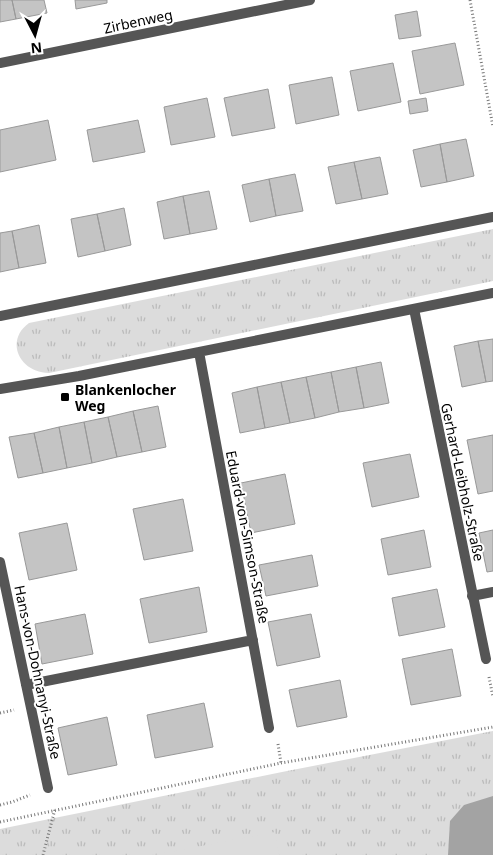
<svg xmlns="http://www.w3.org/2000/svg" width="493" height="855" font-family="'Noto Sans',sans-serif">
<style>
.grass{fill:url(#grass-tufts)}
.green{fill:#dcdcdc}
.water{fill:#a3a3a3}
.building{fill:#c4c4c4;stroke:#999}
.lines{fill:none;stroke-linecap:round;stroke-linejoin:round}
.path{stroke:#777;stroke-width:3;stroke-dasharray:1 2.5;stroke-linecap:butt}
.lane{stroke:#555;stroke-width:10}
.street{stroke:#555;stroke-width:10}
.poi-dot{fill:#000;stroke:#fff;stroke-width:2}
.labels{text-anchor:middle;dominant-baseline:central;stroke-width:4;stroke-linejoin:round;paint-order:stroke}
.street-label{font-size:14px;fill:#000;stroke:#fff}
.poi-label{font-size:14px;font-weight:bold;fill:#000;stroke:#fff;text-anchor:start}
</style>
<defs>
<pattern id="grass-tufts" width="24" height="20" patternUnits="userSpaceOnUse" patternTransform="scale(1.25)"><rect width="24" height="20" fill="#dcdcdc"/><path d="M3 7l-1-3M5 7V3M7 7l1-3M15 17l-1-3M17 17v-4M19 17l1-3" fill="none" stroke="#bbb"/></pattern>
</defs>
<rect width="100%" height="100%" fill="#fff"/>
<path class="grass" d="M493,229V281L49,373C20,373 4,341 29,323Z
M493,731V855H0V829L282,772Z"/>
<path class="green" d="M275,832L279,855H154Z"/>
<path class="water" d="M493,796V855H448L450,821L464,805Z"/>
<path class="building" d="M0,0H12L16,19L0,22Z
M12,0H44L47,13L16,19Z
M75,0H107V3L76,9Z
M417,11L421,36L399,39L395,15Z
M455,43L464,85L420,94L412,51Z
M393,63L401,102L358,111L350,71Z
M332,77L339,115L296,124L289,85Z
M268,89L275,128L232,136L224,98Z
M207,98L215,137L171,145L164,107Z
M426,98L428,111L410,114L408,101Z
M48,120L56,160L0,172V130Z
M138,120L145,152L93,162L87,130Z
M466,139L474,176L447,182L440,144Z
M440,144L447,182L421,187L413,150Z
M380,157L388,194L362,199L354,162Z
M354,162L362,199L336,204L328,167Z
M295,174L303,211L276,216L269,179Z
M269,179L276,216L250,222L242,185Z
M209,191L217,229L190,234L183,196Z
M183,196L190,234L164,239L157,202Z
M124,208L131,245L105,251L97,214Z
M97,214L105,251L78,257L71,219Z
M39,225L46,263L19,268L12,231Z
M12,231L19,268L0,272V233Z
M493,339V381L486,382L478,341Z
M478,341L486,382L462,387L454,346Z
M381,362L389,403L364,408L356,367Z
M356,367L364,408L339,412L331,372Z
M331,372L339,412L315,418L306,377Z
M306,377L315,418L290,423L281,382Z
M281,382L290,423L265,428L257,387Z
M257,387L265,428L240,433L232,393Z
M158,406L166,447L142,452L133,411Z
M133,411L142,452L117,457L108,417Z
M108,417L117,457L92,463L84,422Z
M84,422L92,463L67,468L59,427Z
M59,427L67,468L43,473L34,433Z
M34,433L43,473L18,478L9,437Z
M493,435V491L478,494L467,440Z
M410,454L419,497L372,507L363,463Z
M285,474L295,524L251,533L241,483Z
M183,499L193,551L144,560L133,509Z
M67,523L77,570L29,580L19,533Z
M424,530L431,567L388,575L381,539Z
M493,530V571L487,572L479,533Z
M312,555L318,586L266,596L259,565Z
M199,587L207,632L149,643L140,599Z
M437,589L445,627L399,636L392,598Z
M85,614L93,654L42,664L35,624Z
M311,614L320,657L277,666L268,622Z
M452,649L461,696L411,705L402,659Z
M340,680L347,717L297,727L289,690Z
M204,703L213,747L155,758L147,715Z
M107,717L117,765L68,775L58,728Z"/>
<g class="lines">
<path class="path" d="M470,0L493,127
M489,677L493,697
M0,713L14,710
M278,744L281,763
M0,805L12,802L30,795
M0,822L281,763L493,727
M43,855L55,809"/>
<path class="lane" d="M472,596L493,592"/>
<path class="street" d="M0,63L310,0
M414,309L486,659
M0,316L493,217
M199,352L269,728
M0,389L79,376L493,293
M0,562L48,788
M26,685L253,640"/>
</g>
<rect class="poi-dot" x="60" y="392" width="10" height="10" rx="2.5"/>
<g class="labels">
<g class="street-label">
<text transform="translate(138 21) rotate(-12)">Zirbenweg</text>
<text transform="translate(463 482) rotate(78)">Gerhard-Leibholz-Straße</text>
<text transform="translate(248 537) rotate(79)">Eduard-von-Simson-Straße</text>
<text transform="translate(38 672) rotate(78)">Hans-von-Dohnanyi-Straße</text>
</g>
<g class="poi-label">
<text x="75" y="389">Blankenlocher<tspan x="75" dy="16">Weg</tspan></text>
</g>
</g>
<g transform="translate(35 35) rotate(174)" stroke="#ffffff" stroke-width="4" paint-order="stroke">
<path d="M0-4L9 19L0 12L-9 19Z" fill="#000000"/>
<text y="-8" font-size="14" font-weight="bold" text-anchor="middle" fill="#000000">N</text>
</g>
</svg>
